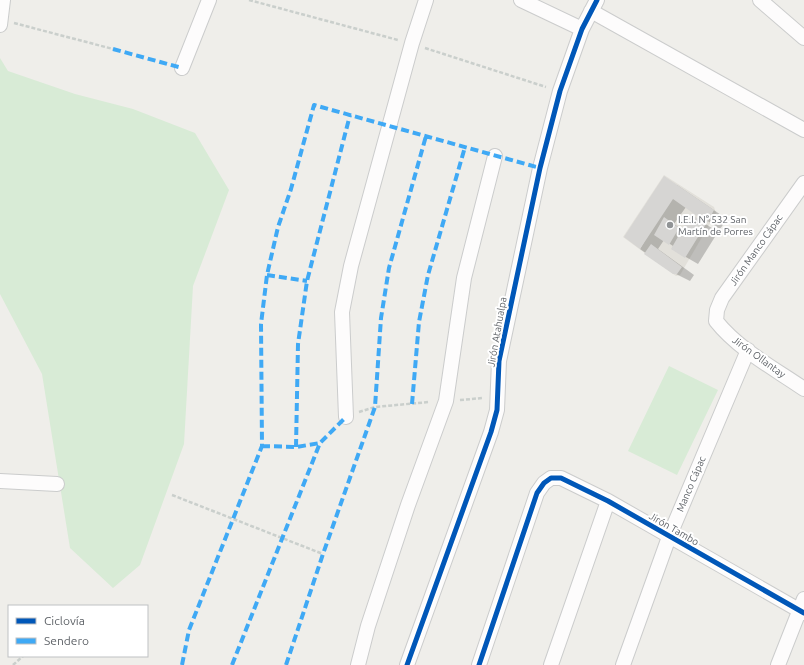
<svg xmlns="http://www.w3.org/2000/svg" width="804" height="665" font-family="Ubuntu,sans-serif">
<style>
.education{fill:#e2e0da}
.green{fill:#d8ebd6}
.shadow{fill:#0003}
.building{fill:#d6d5d3}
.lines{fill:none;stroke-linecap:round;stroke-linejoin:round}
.minor-casing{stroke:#cbcccc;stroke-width:16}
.path{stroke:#cacfcc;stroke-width:2.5;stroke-dasharray:4 2;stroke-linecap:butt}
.minor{stroke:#fdfcfc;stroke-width:14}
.quiet{stroke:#3fa9f5;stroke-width:4;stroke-dasharray:8 4;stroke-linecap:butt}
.cycleway-casing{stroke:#fff;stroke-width:8}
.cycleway{stroke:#0057b8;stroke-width:5}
.poi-dot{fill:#919496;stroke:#fff;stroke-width:1.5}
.labels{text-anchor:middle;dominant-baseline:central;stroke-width:4;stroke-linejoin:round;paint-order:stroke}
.poi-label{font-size:10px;fill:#5f6368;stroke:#fff;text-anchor:start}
.street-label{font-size:10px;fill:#5f6368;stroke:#fff}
</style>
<rect width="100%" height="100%" fill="#efeeea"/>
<path class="education" d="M664,175L714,207L716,213L680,275L676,276L623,237Z"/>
<path class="green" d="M0,58L8,71L75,94L133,109L195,133L229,190L193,286L184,444L140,565L113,588L70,548L42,374L0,294Z
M669,366L718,390L677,475L628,451Z"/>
<path class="shadow" d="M677,185L727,219L720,229L686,207L674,224L683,230L704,223L718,232L698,264L672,249L673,246L664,240L658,249L694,275L690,281L674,273L640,249Z"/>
<path class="building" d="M664,176L714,210L707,223L673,199L640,249L624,237Z
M691,214L706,224L685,258L671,249Z
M664,217L679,228L669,245L654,235Z
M651,244L682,267L677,274H673L644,254Z"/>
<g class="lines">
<defs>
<path id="minor" d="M521,0L582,29
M760,0L804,38
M591,11L804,130
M0,25L3,0
M182,68L209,0
M804,183L722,298L717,310L716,321C738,349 775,369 804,389
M346,417L342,312L351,266L412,43L426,0
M0,481L57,484
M358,665L368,626L408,505L446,401L464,278L495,156
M407,665L491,432L497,410L499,361L540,168L560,91L582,29L597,0
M479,665L537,493L544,483L551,478H561L608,501L804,613
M551,665L608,501
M623,665L669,537L748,350
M778,665L804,599"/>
</defs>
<use href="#minor" class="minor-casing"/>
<path class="path" d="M249,0L398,40
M14,23L113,49
M425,48L546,87
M460,400L483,398
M359,412L375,407L429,402
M172,495L323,554
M13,665L23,656"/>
<use href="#minor" class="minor"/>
<path class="quiet" d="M113,49L182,68
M267,275L307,281
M412,404L419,322L428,275L465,147
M262,446L296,447L320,443
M296,447L298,344L307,281L350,115
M182,665L189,630L262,446L261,324L267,275L278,227L291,189L314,105L540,168
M232,665L320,443L346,417
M286,665L323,554L375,407L381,318L389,268L426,136"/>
<defs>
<path id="cycleway" d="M407,665L491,432L497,410L499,361L540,168L560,91L582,29L597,0
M479,665L537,493L544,483L551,478H561L608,501L804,613"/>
</defs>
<use href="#cycleway" class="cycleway-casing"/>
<use href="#cycleway" class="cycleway"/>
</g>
<circle class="poi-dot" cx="670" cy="225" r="4"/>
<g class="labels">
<g class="poi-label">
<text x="678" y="219">I.E.I. N° 532 San<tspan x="678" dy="12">Martín de Porres</tspan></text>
</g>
<g class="street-label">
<text transform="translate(756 250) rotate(-55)">Jirón Manco Cápac</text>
<text transform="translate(497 332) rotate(-80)">Jirón Atahualpa</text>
<text transform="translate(759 357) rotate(36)">Jirón Ollantay</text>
<text transform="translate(691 484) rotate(-67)">Manco Cápac</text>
<text transform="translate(674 529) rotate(30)">Jirón Tambo</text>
</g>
</g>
<rect x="8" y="605" width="140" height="52" fill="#ffffff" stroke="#bfc1c3"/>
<rect x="16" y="618" width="20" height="6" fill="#0057b8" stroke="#bfc1c3"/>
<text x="44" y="625" font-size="12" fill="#5f6368">Ciclovía</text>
<rect x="16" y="638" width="20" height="6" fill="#3fa9f5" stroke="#bfc1c3"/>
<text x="44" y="645" font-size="12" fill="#5f6368">Sendero</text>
</svg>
